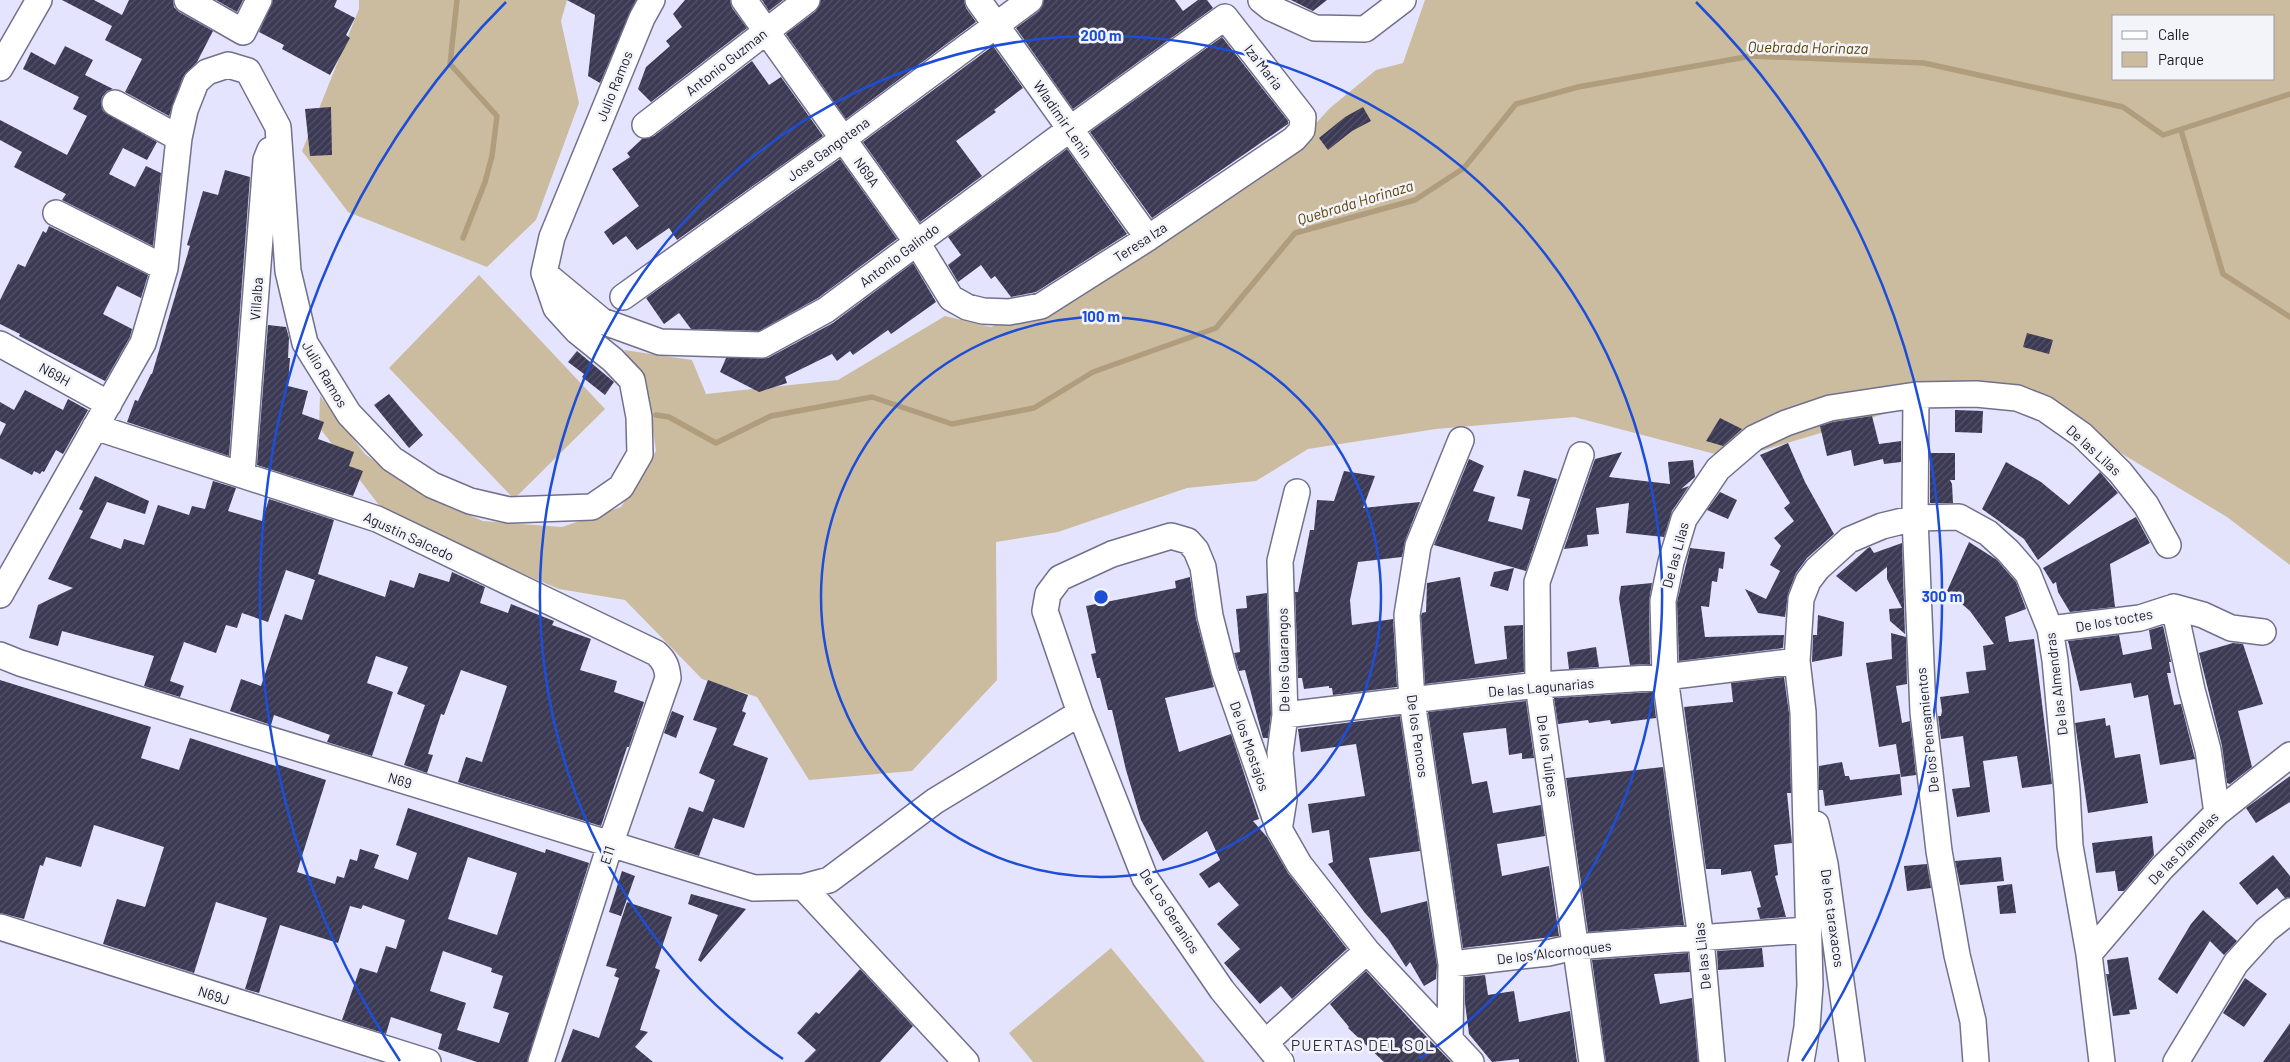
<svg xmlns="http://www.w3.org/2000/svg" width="2290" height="1062" font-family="Barlow,sans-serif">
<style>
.green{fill:#ccbc9f;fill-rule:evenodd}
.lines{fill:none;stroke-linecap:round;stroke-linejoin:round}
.stream{stroke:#b09d7d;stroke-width:5.5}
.building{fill:url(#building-hatch);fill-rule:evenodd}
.minor-casing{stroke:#71708d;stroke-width:28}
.minor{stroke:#fff;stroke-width:25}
.ring{fill:none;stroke:#1d4ed8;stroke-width:2.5}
.labels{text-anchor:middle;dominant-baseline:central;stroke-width:5;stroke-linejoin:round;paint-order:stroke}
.street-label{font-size:14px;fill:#1a1a25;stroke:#f3f3fa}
.water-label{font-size:15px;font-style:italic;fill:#5c4203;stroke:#f3f3fa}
.quarter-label{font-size:16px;letter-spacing:1px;fill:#313049;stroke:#f3f3fa}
.centre{fill:#1d4ed8;stroke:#f3f3fa;stroke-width:2.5}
.ring-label{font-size:15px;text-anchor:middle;font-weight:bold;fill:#1d4ed8;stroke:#f3f3fa;stroke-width:5;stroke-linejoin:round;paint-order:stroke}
</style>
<defs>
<pattern id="building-hatch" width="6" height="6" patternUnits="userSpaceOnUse" patternTransform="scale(1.25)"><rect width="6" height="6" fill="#3b3953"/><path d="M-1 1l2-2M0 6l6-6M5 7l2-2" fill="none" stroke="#545368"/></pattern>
</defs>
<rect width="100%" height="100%" fill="#e4e4fe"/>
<path class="green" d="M359,0H567L561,21L579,103L536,220L487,267L348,212L302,151L359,9Z
M1425,0H2290V565L2227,517L2041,405H1914L1734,459L1574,417L1436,429L1308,449L1256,481L1187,488L1058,532L996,542L997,680L912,771L809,780L757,697L702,679L625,600L559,589L504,566L382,509L319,427L320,396L365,454L423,495L483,521L562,527L621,507L656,451L646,382L624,350L692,360L706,394L838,380L945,316L991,327L1046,302L1306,134L1330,108L1376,70L1403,63ZM2114,16H2274V79H2114Z
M479,275L605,409L514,499L389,368Z
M1111,948L1205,1062H1033L1009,1033Z"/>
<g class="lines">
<path class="stream" d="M457,0L450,64L497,116L492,156L485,182L463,238
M2181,130L2223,274L2290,317
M656,415L669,417L716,443L771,416L872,397L952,424L1034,408L1093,372L1216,328L1295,233L1415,200L1464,168L1516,104L1578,87L1751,56L1924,63L2123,107L2163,135L2290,94"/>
</g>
<path class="building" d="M62,0H94L122,15L129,0H173L174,7L179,12L213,31L197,62L183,77L169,116L125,92L142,59L105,40L112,26Z
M216,0H243L237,12Z
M273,0H337L334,7L355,18L346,35L350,38L330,75L282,49L284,45L259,32Z
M567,0H636L600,83L588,76L595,15Z
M685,0H730L732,8L747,28L651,102L638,89L646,67L670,46L666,41L682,27L673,14Z
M762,0H783L769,11Z
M821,0H964L966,8L976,22L846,119L786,34L816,11Z
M1044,0H1175L1183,11L1198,0H1207L1213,8L1073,109L1016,28L1039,11Z
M1291,0H1327L1313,11Z
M1222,37L1288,121V124L1152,218L1090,132Z
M65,46L93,60L85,75L113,89L107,91L102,97L101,104L103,111L157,142L147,160L123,148L109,174L135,187L146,166L161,173L153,246L62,200L66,194L14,167L22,152L0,140V120L67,155L87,116L73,109L79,97L23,69L31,52L55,65Z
M993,46L1023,88L994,110L996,112L956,141L982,176L920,222L863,142Z
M752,61L769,85L781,77L823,136L677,240L669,228L637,250L626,236L613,245L604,232L639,206L612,169L630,157L627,153L642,139L654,136Z
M331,107L332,155L310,156L305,109Z
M1363,107L1371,121L1352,131L1328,150L1319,138L1345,117Z
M1067,149L1127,234L1036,292L1011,297L995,276L991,279L981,265L958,282L948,265L961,255L948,237Z
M840,159L897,239L818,298L759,331L691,329L679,313L664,324L646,298Z
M225,170L250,177L229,456L127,422L135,400L138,401L151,374H152L190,246L187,245L203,191L218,195Z
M49,226L148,275L141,298L117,286L103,314L132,329L130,337L105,381L19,336L20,334L0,324V300L18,264L25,267L43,231L46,233Z
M913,263L936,302L891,334L888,330L853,355L850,351L837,361L832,354L785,377L787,383L759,392L720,372L726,358H768L833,323Z
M268,325L286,327L289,338L288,358H290L288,386L308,391L302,414L324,422L318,439L354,452L349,466L363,471L353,496L257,465Z
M2027,333L2053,340L2049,354L2023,347Z
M577,351L614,382L605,395L582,377L584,374L568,362Z
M25,390L63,410L68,399L88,410L63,454L56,450L44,472L42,471L40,474L34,471L32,475L0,458V436L6,424L0,421V402L14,410Z
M389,394L423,435L409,448L374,405Z
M1955,410L1983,411L1982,433L1955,432Z
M1872,416L1879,444L1901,441V462L1884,464L1883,459L1854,466L1851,450L1827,456L1820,426L1833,422Z
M1720,418L1742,429L1723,446L1706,441Z
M1788,443L1805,482L1834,534L1807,558L1796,573L1788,594L1785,617L1758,613L1745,589L1766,599L1780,571L1770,565L1781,546L1774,538L1794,521L1784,508L1790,503L1760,455Z
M1622,452L1609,477L1670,484L1668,462L1693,460L1695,477L1681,489L1689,486L1672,511L1664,537L1626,533L1629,503L1596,508L1599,534L1587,535L1588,546L1564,549L1595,459Z
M1930,453H1955V480H1950L1952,484L1953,503H1930Z
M1469,459L1484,466L1473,491L1495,497L1488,521L1520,529L1522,530L1530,499L1517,496L1524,470L1557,479L1526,571L1434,545Z
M2006,462L2041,482L2069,505L2100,472L2118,493L2038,560L2024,539L1982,509Z
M1344,471L1375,476L1363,508L1420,502L1405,541L1402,557L1358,562L1350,600L1352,625L1393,619L1397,687L1333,695L1332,688H1329V686L1304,689L1302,678H1298L1295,592H1298L1310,530H1314L1317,500L1334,501Z
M95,476L149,501L145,514L107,502L90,538L121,549L124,539L144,545L158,505L189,515L192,506L205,509L213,481L236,488L228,511L262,521L269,499L334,520L318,574L385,597L390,580L414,588L419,573L449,582L452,572L485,587L480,603L508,613L511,604L554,621L552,625L591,639L580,670L617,681L614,692L644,702L629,747H627L601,826L458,782L466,757L482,762L507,686L461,670L444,715L441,714L428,754L433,755L427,773L404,765L425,705L397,694L408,667L376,656L367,683L393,692L372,756L327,742L330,735L274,715L271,725L230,711L241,679L261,686L285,614L302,620L315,580L286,570L268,622L242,613L237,628L226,625L216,653L184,642L170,681L184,686L180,697L144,686L154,656L62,631L58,646L29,638L38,605L73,588L48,579L83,511L79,509Z
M1720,492L1737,500L1728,519L1707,510Z
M2136,517L2150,543L2110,564L2115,607L2070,612L2058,592L2056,582L2053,584L2043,568Z
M1969,542L1997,560L2016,582L2026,609L2005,617L2009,642L2034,639L2052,784L2022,788L2017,756L1983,761L1990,812L1957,817L1952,789L1970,787L1963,736L1941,739L1938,716H1941L1942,711L1940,697L1969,693L1966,672L1986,670L1983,646L1994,644L1970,611L1947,591Z
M1902,543L1905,634L1890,621L1889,609L1902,608L1887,579V567L1856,592L1836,576L1868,548L1870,547L1874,553Z
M1690,548L1725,552L1723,569L1719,568L1717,582L1712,581L1709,607L1701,606L1705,637L1784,635L1783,648L1679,661L1677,602Z
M1514,568L1508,591L1490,586L1494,572Z
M1190,577L1196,619L1214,687L1165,698L1179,752L1231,734L1259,819L1253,821L1267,837L1288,873L1347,949L1292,999L1281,986L1260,1004L1224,963L1240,949L1217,924L1239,905L1219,882L1209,888L1199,874L1220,860L1207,831L1163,861L1141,820L1126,770L1112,710H1108L1100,678H1097L1091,654L1096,653L1086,606L1176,588L1175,581Z
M1460,577L1475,664L1507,659L1504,626L1523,625L1524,672L1425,684L1421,616L1422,613L1426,612L1427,583Z
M1652,583L1649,601L1650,664L1630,665L1619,599L1621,586Z
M1267,593L1271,714L1268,738H1263L1245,670L1239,671L1234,653L1240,652L1236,609L1247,608L1246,596Z
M1818,615L1844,622L1842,656L1812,662L1813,635H1817Z
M2163,626L2171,662H2169L2171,673H2167L2174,705L2181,704L2195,759L2160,765L2148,695L2134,698L2131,683L2080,691L2068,641L2119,635L2123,655L2152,649L2149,630Z
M1891,633L1906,637L1907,684L1896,686L1902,723L1910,721L1916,775L1901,777L1896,744L1879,747L1866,663L1892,659Z
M2233,643L2243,644L2263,704L2238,711L2252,767L2230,784L2227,783L2222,746L2199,653Z
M1596,647L1599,667L1569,669L1567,652Z
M1784,677L1789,713L1791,793H1787L1792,843L1774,845L1778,875L1775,876L1786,917L1760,919L1757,908L1761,907L1751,871L1721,875V869H1706L1684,707L1733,702L1731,683Z
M0,680L151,727L141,758L179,770L190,738L276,766V764L326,780L297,872L335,884L337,876L344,878L350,859L357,861L360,849L379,855L374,868L408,880L417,853L396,845L408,808L545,853L546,849L589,863L527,1062H477L438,1049L442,1034L391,1017L386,1034L342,1020L360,968L377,973L386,946L396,949L405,920L363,905L361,909L350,906L338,943L280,925L259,993L245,989L267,918L216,902L194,973L103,944L117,899L145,907L164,847L94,825L81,867L46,857L43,866L40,865L24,919L0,913ZM468,857L517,873L497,935L448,919ZM443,951L492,968L491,972L503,976L493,1008L509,1013L499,1043L457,1030L466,1003L430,991Z
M708,680L748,695L742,711L746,713L733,745L768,758L744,828L713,818L699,856L674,848L689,807L703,812L715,780L699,773L717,728L693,720Z
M1653,692L1656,718L1611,724L1610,720L1589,723L1588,720L1558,724L1554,698Z
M1526,701L1534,758L1522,759V753L1509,755L1506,728L1463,733L1472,784L1487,781L1493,813L1541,805L1545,836L1497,844L1502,876L1549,866L1559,936L1463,948L1428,712Z
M672,711L684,716L676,738L664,733Z
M1400,716L1420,851L1369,858L1381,913L1427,901L1437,965L1436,979L1424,986L1410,962L1406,967L1388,939L1365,913L1328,864L1333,862L1329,830L1312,833L1308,804L1365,796L1356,744L1301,752L1298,729Z
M2105,718L2106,726L2110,725L2115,758L2140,754L2148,803L2088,813L2075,723Z
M1842,762L1845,776H1849L1850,780L1900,774L1902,795L1825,806L1823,790H1819V766Z
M1663,767L1684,925L1588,932L1566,778Z
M2290,776V802L2256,823L2246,808Z
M2152,836L2154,855L2124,891H2118L2115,871L2096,873L2092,843Z
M2273,855L2290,876V897L2285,898L2277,888L2257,905L2239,883Z
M2001,857L2004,881L1960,885L1955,861Z
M1927,864L1931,888L1907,891L1904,866Z
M622,871L635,876L621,916L609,912Z
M2012,884L2016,913L2000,914L1997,886Z
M691,894L746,909L701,962L698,960L718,915L688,904Z
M627,902L672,917L655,968L660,970L640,1030L648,1032L635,1047L653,1062H561L573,1029L599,1038L619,978L614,976L617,969L606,966Z
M2203,910L2237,941L2224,955L2210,941L2177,994L2158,979L2191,924Z
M1762,948L1764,967L1718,970L1717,951Z
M1688,953L1690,972L1654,974L1660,1004L1692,998L1698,1062H1606L1592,960Z
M2128,957L2137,1009L2129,1010L2130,1014L2113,1016L2106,974H2109L2107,960Z
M860,969L913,1026L880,1062H804L816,1050L797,1033L816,1012L819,1014Z
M1366,971L1418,1028L1451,1062H1384L1348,1028L1349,1027L1330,1004Z
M1485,975L1488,995L1514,991L1519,1022L1570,1011L1577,1062H1519V1059L1492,1062L1469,1034L1465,1003V977Z
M2245,978L2267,994L2244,1027L2223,1013Z
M2290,1023V1062H2263Z"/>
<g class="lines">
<defs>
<path id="minor" d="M187,0L243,32L259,0
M978,0L1148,238
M1261,0L1271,8L1315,28L1365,29L1403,0
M0,68L39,0
M115,103L179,138
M645,125L807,0
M56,213L165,268
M544,273L602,321L660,342L762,345L826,310L1070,129L1225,17L1303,117L1302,130L1294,139L1148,238L1041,306L1009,312L983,311L967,307L951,298L916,241L744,0
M623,297L843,139L1030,0
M0,344L109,404
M1916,395L1915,518L1923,712L1939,851L1957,955L1973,1021L1976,1062
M95,427L377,519L656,653C665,661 667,667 668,678L610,845L541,1062
M1581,455L1537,582L1538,685L1592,1062
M242,474L266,160L270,150
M0,595L143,343L165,268L179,138L185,110L196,82L207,72L228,65L248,71L278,127L288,271L305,343L349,414L392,459L432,485L470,501L509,510L592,507L621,487L640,454L639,417L632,380L613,360L577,331L556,308L544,273L552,237L642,18L652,0
M2174,607L2192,690L2208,750L2217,813
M2050,629L2140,618L2174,607L2203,615L2231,628L2263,632
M0,655L20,663L754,888L803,887L829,880L935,801L1080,713
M1285,715L1538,685L1665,677L1797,661
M1280,824L1284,799L1280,753L1285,715L1280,561L1297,492
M1816,824L1825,864L1852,1062
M803,887L966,1062
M0,927L428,1062
M2089,954L2162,868L2217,813L2290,755
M1451,964L1548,953L1574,947L1807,930
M1450,1039L1451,964L1412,701L1407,615L1418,546L1461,440
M1266,1042L1367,951
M1281,1062L1222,990L1145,878L1080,713L1045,611L1048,594L1060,578L1112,554L1171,536L1188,541L1196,550L1203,567L1210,616L1224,671L1279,829L1299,864L1367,951L1471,1062
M1712,1062L1701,939L1665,677L1663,601L1671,562L1684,519L1718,469L1754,438L1786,423L1830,408L1916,395L1976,394L2017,398L2045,409L2082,435L2120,472L2146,505L2168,545
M1801,1062L1807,1027L1810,985L1803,712L1797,661L1801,599L1808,581L1817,569L1849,540L1882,526L1915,518L1959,517L1988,533L2008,551L2028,574L2050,629L2055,660L2067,791L2070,846L2089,954L2102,1062
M2176,1062L2236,963L2266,930L2290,911"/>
</defs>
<use href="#minor" class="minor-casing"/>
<use href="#minor" class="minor"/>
</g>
<g class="ring">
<circle cx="1101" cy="597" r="280"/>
<path d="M783 1059A561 561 0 1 1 1419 1059"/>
<path d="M400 1061A841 841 0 0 1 506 2M1696 2A841 841 0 0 1 1802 1061"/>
</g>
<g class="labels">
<g class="street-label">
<text transform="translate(726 62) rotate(-38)">Antonio Guzman</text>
<text transform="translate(1264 67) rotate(52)">Iza Maria</text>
<text transform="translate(614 86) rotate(-68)">Julio Ramos</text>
<text transform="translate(1063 119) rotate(55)">Wladimir Lenin</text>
<text transform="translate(828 149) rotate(-36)">Jose Gangotena</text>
<text transform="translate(867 172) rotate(54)">N69A</text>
<text transform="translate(1140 242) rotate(-33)">Teresa Iza</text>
<text transform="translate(899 255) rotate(-37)">Antonio Galindo</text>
<text transform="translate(256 299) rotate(-86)">Villalba</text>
<text transform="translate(55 374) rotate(29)">N69H</text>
<text transform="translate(325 374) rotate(59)">Julio Ramos</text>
<text transform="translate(2094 450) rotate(42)">De las Lilas</text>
<text transform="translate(409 536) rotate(25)">Agustin Salcedo</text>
<text transform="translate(1675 555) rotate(-75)">De las Lilas</text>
<text transform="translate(2114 620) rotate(-10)">De los toctes</text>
<text transform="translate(1283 660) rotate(-91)">De los Guarangos</text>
<text transform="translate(2056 684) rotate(-97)">De las Almendras</text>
<text transform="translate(1541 687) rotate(-5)">De las Lagunarias</text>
<text transform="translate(1927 730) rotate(-96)">De los Pensamientos</text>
<text transform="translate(1418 736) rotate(82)">De los Pencos</text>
<text transform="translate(1250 746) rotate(71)">De los Mostajos</text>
<text transform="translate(1548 756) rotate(82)">De los Tulipes</text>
<text transform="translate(400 780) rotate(17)">N69</text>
<text transform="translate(2183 848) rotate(-46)">De las Diamelas</text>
<text transform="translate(607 855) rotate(-72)">E11</text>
<text transform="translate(1170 911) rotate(57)">De Los Geranios</text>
<text transform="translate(1833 918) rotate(82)">De los taraxacos</text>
<text transform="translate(1554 952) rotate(-7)">De los Alcornoques</text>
<text transform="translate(1702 956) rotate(-96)">De las Lilas</text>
<text transform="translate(214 995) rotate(18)">N69J</text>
</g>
<g class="water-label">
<text transform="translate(1808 47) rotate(1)">Quebrada Horinaza</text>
<text transform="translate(1355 202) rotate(-17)">Quebrada Horinaza</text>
</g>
<g class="quarter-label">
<text x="1363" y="1044">PUERTAS DEL SOL</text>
</g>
</g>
<circle cx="1101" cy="597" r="8" class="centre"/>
<g class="ring-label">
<text x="1101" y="41">200 m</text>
<text x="1101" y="322">100 m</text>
<text x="1942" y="602">300 m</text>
</g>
<rect x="2112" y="15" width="162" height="65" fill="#f3f3fa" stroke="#9c9ca5"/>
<rect x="2122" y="31" width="25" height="8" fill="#ffffff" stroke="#9c9ca5"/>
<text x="2158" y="40" font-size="15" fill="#1a1a25">Calle</text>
<rect x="2122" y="52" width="25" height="15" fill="#ccbc9f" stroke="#9c9ca5"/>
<text x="2158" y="65" font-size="15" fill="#1a1a25">Parque</text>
</svg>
